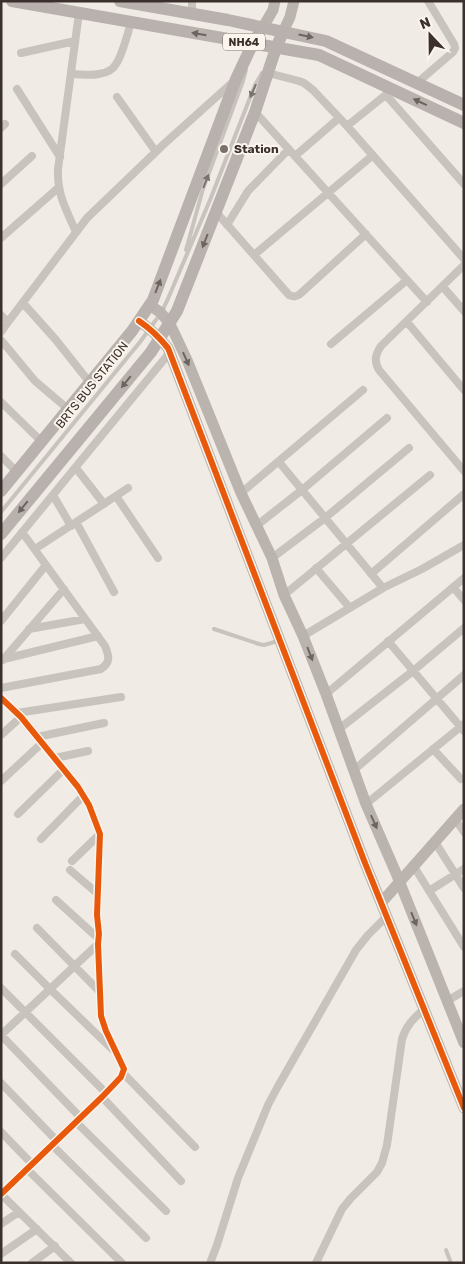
<svg xmlns="http://www.w3.org/2000/svg" width="465" height="1264" font-family="Rubik,sans-serif">
<style>
.lines{fill:none;stroke-linecap:round;stroke-linejoin:round}
.lane{stroke:#c9c3be;stroke-width:4}
.street{stroke:#c9c3be;stroke-width:8}
.secondary{stroke:#bab3ae;stroke-width:11}
.primary{stroke:#b8b1ad;stroke-width:12}
.cycleway-casing{stroke:#fbf5ee;stroke-width:9}
.cycleway{stroke:#e8590c;stroke-width:6}
.oneway{fill:#6d645f}
.oneway2{fill:#7b726d}
.oneway3{fill:#6e645f}
.poi-dot{fill:#7a716c;stroke:#fbf5ee;stroke-width:2}
.labels{text-anchor:middle;dominant-baseline:central;stroke-width:4;stroke-linejoin:round;paint-order:stroke}
.shield{fill:#fbf5ee;stroke:#756b66;stroke-width:1}
.shield-label{font-size:11px;font-weight:bold;fill:#3b302b}
.poi-label{font-size:12px;font-weight:bold;fill:#3b302b;stroke:#fbf5ee;text-anchor:start}
.street-label{font-size:12px;fill:#3b302b;stroke:#fbf5ee}
</style>
<rect width="100%" height="100%" fill="#f0ebe5"/>
<g class="lines">
<path class="lane" d="M186,250L203,189L243,81L246,70
M1,512L140,342L161,313L167,301L210,200L255,85L262,73
M214,629L259,644L264,645L278,641
M446,1250L451,1263"/>
<path class="street" d="M192,14V1
M21,53L75,41
M268,73L299,81L304,83L313,90L347,126L464,259
M71,74C80,74 90,76 99,74C105,73 113,70 116,64C122,56 128,33 131,22
M417,83L453,52L455,48L454,44L428,1
M17,89L60,157
M386,95L464,184
M117,97L156,152
M255,112L427,302
M347,126L388,93
M1,128L5,124
M295,156L339,118
M1,184L32,156
M216,212L289,295C294,297 296,297 300,294L366,234
M227,225L248,191L289,149
M76,232C66,209 57,195 58,169L79,13
M1,238L58,188
M254,255L372,156
M464,265L381,346C375,355 374,361 379,370L464,471
M443,287L464,311
M23,303L56,340L90,383
M1,315L8,322L87,218L164,144L233,82
M407,322L464,390
M1,332L8,322
M1,340L35,381L68,409
M331,344L407,280
M1,402L42,442
M1,456L17,472
M279,462L383,588
M76,468L104,504
M241,493L363,390
M53,495L71,526
M116,496L158,558
M76,522L114,592
M256,526L302,490L387,418
M35,549L128,488
M1,558L171,351
M272,558L325,518L409,448
M316,568L350,608
M371,574L464,494
M453,587L464,600
M284,595L430,475
M1,621L46,565
M29,629L85,619
M303,636L383,588L422,569L464,545
M388,641L464,731
M4,659L98,636
M3,660L64,589
M1,688L101,669C111,662 109,656 105,646L22,532
M326,694L464,578
M1,698L21,717L78,787L89,805L100,834L97,915L99,934L98,944L101,1016L106,1031L124,1069L121,1077L102,1097L1,1194
M17,713L121,697
M339,729L413,671L464,628
M1,735L21,717
M37,737L104,723
M433,749L461,779
M55,758L88,751
M354,770L464,675
M1,781L42,743
M366,804L464,724
M18,814L63,770
M455,819L464,832
M41,839L83,796
M435,842L464,888
M72,861L100,834
M413,865L464,947
M70,870L98,894
M429,891L464,869
M56,900L99,939
M37,928L99,991
M15,954L50,989L112,1049
M1,988L106,1093
M447,1001L464,991
M1,1035L98,944
M1,1035L81,1118
M123,1073L195,1147
M1,1083L57,1141
M102,1097L181,1181
M76,1122L166,1211
M1,1132L32,1164
M52,1145L146,1238
M27,1169L122,1263
M1,1194L71,1263
M1,1224L19,1212
M1,1254L37,1229
M32,1263L55,1246
M210,1263L217,1245L238,1178L268,1105L277,1088L356,950L368,935L386,917
M316,1263L342,1209L351,1198L377,1172L382,1163L387,1145L402,1039C406,1026 413,1019 423,1010"/>
<path class="secondary" d="M263,27L273,10L275,1
M283,32L290,17L294,1
M150,305L161,313L170,324L187,360L241,493L272,558L284,595L303,636L326,694L366,804L396,873L464,1043
M139,321C151,329 159,337 168,348L365,863L464,1108
M381,903L464,809"/>
<path class="primary" d="M12,1L319,55L464,123
M120,1L228,20L326,41L464,105
M1,491L132,331L153,300L236,79L253,43L263,27
M1,534L151,352L177,311L255,112L276,48L283,32"/>
<defs>
<path id="cycleway" d="M139,321C151,329 159,337 168,348L365,863L464,1108
M1,698L21,717L78,787L89,805L100,834L97,915L99,934L98,944L101,1016L106,1031L124,1069L121,1077L102,1097L1,1194"/>
</defs>
<use href="#cycleway" class="cycleway-casing"/>
<use href="#cycleway" class="cycleway"/>
</g>
<defs><path id="oneway-solid" d="M-6-.8H1V-3.2L6.5 0L1 3.2V.8H-6Z" transform="scale(1.25)"/></defs>
<g class="oneway">
<use href="#oneway-solid" transform="translate(199 34) rotate(-170)"/>
<use href="#oneway-solid" transform="translate(306 36) rotate(12)"/>
<use href="#oneway-solid" transform="translate(420 102) rotate(-155)"/>
<use href="#oneway-solid" transform="translate(205 241) rotate(111)"/>
<use href="#oneway-solid" transform="translate(158 286) rotate(-69)"/>
<use href="#oneway-solid" transform="translate(126 382) rotate(129)"/>
<use href="#oneway-solid" transform="translate(23 507) rotate(129)"/>
</g>
<g class="oneway2">
<use href="#oneway-solid" transform="translate(253 91) rotate(113)"/>
<use href="#oneway-solid" transform="translate(206 181) rotate(-69)"/>
</g>
<g class="oneway3">
<use href="#oneway-solid" transform="translate(186 359) rotate(66)"/>
<use href="#oneway-solid" transform="translate(310 654) rotate(69)"/>
<use href="#oneway-solid" transform="translate(374 822) rotate(66)"/>
<use href="#oneway-solid" transform="translate(414 919) rotate(68)"/>
</g>
<circle class="poi-dot" cx="224" cy="149" r="5"/>
<g class="labels">
<rect class="shield" x="223" y="33.5" width="42" height="17" rx="4"/>
<g class="shield-label">
<text x="244" y="42">NH64</text>
</g>
<g class="poi-label">
<text x="234" y="149">Station</text>
</g>
<g class="street-label">
<text transform="translate(92 385) rotate(-51)">BRTS BUS STATION</text>
</g>
</g>
<rect width="465" height="1264" fill="none" stroke="#3b302b" stroke-width="5"/>
<g transform="translate(430 35) rotate(338)" stroke="#fbf5ee" stroke-width="4" paint-order="stroke">
<path d="M0-4L9 19L0 12L-9 19Z" fill="#3b302b"/>
<text y="-8" font-size="14" font-weight="bold" text-anchor="middle" fill="#3b302b">N</text>
</g>
</svg>
